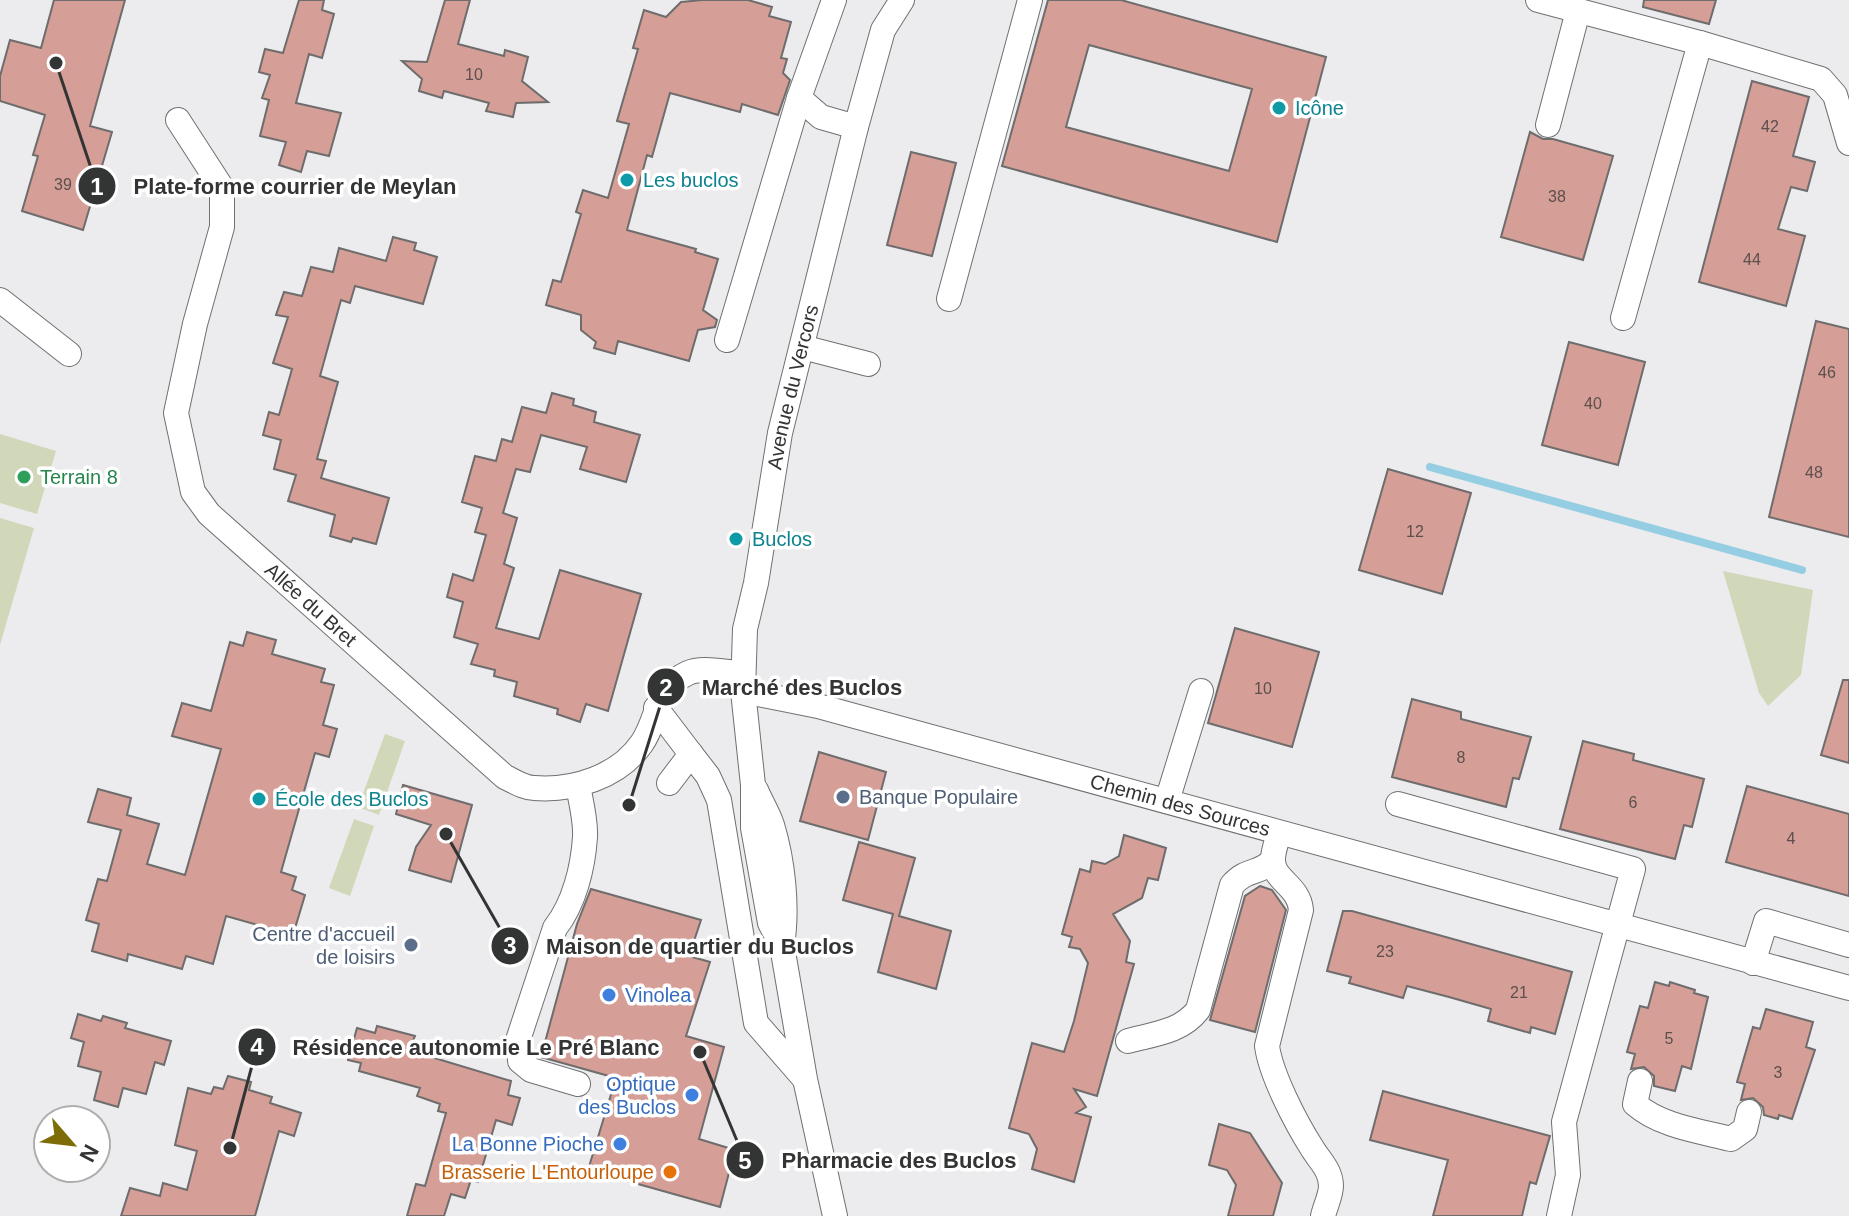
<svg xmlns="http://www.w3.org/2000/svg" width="1849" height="1216" font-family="Arial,sans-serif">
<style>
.green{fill:#d1d8ba}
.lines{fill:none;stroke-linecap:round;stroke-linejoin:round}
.stream{stroke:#95cee2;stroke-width:8}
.building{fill:#d59f97;stroke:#6e6c6c;stroke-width:2;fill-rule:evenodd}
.minor-casing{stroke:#6f7071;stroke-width:26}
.minor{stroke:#fff;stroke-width:24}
.culture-dot{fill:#0f9aa8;stroke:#fff;stroke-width:3}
.leisure-dot{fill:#2e9e5b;stroke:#fff;stroke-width:3}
.service-dot{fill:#5c6f8a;stroke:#fff;stroke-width:3}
.shop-dot{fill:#3f7fe0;stroke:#fff;stroke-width:3}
.food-dot{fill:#e8710a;stroke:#fff;stroke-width:3}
.labels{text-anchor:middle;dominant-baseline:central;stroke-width:7;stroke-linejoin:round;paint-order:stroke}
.number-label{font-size:16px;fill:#5c4f4d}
.culture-label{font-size:20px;fill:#0d838f;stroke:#fff;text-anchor:start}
.street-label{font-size:20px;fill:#333434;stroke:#fff}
.leisure-label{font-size:20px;fill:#27864d;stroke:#fff;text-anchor:start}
.service-label{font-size:20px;fill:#4e5e75;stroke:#fff;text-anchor:start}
.shop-label{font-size:20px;fill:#366cbe;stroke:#fff;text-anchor:end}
.food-label{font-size:20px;fill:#c56008;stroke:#fff;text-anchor:end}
.leader{fill:none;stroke:#333434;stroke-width:3}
.callout-dot{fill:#333434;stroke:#fff;stroke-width:3}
.mark-label{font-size:24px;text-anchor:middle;font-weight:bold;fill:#fff}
.callout-label{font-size:22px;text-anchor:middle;font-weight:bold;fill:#333434;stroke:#fff;stroke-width:7;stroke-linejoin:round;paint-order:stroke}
</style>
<rect width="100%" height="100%" fill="#ececee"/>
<path class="green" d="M0,434L56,451L37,514L0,503Z
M0,518L34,528L0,645Z
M1723,571L1813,590L1801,675L1768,706L1759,693Z
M385,734L405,741L379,815L358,807Z
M354,819L374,826L350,896L329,888Z"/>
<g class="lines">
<path class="stream" d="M1430,467L1802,570"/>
</g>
<path class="building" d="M54,0H125L90,126L112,132L83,230L22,211L38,156L33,155L45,115L0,101V76L10,40L41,48Z
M299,0H324L322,10L334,14L322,58L309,54L296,103L341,113L329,156L307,151L301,172L279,165L286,142L260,136L269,100L262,98L270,75L259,72L265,49L283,53Z
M445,0H470L458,44L504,56L505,50L528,57L522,81L548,102L516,103L513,117L486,111L489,103L444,91L442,98L419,91L422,79L402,61L427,62Z
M702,0H748L772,7L769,16L791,22L781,58L787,59L783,73L790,80L778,115L742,104L740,112L670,93L652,157L647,155L627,230L696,249L695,252L718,259L703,310L717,320L715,327L698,330L689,361L618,341L615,354L594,348L596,342L581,330V315L546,305L553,280L561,282L581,214L576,212L583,190L608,198L629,124L617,121L638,49L633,48L644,10L666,17L681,2Z
M1048,0H1121L1326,57L1277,242L1002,166ZM1089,45L1252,89L1229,171L1066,127Z
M1644,0H1716L1709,24L1643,7Z
M1752,81L1809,97L1793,156L1815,162L1807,191L1791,187L1778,229L1805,236L1786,306L1699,282Z
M1530,132L1543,139H1553L1613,156L1583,260L1501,237Z
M911,152L956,163L932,256L887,245Z
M393,237L416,243L414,250L437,257L423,304L355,286L350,303L341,300L320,376L338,382L317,459L326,461L321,478L389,498L376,544L353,538L351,542L330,536L335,515L288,501L296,475L274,469L281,440L263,435L269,412L279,415L292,369L273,363L288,317L276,315L284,292L302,296L311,267L333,272L339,248L386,261Z
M1816,321L1849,329V537L1769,517Z
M1569,342L1645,362L1618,465L1542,445Z
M552,393L574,399L573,405L596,412L594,422L640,435L626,482L580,469L587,447L541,435L530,472L516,469L503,513L517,518L504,564L514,568L496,628L539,639L560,570L641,594L608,711L586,704L580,722L557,714L558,709L514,696L517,682L494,676L495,670L471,664L478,644L454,637L463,602L447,597L453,574L473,581L486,535L475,532L482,508L462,502L475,456L496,461L502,439L512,442L522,407L546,413Z
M1388,469L1471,493L1442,594L1359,570Z
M1235,628L1319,652L1292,747L1208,723Z
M247,632L276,640L272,654L325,669L321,682L334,685L323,725L337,729L329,757L315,753L281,872L296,877L292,890L305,895L293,935L226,916L213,964L186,956L182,969L128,954L127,961L92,951L99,924L86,920L98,879L107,881L121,830L88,822L98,789L131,798L127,815L159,824L147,864L185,875L221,749L172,736L182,703L211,711L230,642L243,646Z
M1843,680H1849V763L1821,755Z
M1412,699L1461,712V719L1531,737L1519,779L1513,778L1506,807L1392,777Z
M1583,741L1634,754L1633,760L1704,779L1692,827L1684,825L1675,859L1560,829Z
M819,752L886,772L868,840L800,821Z
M403,785L472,805L451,882L409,870L416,847L431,825L396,814Z
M1747,786L1849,814V896L1726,862Z
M1124,835L1166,848L1158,880L1148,878L1142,898L1113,914L1130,941L1126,962L1134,964L1097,1096L1074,1089L1086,1107L1076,1113L1091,1117L1074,1182L1032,1169L1037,1149L1029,1134L1009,1128L1032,1043L1064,1052L1074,1021L1088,963L1080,949L1069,947L1072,937L1062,934L1080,869L1090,872L1092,861L1105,864L1119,856Z
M859,842L915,858L899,916L951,931L936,989L878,972L893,914L843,900Z
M1260,886L1272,890L1286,910L1255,1032L1210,1020L1245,896Z
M591,889L701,920L689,956L710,962L686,1036L724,1047L699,1139L735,1150L720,1207L588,1170L616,1078L541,1057L577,924Z
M1343,911H1352L1572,972L1555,1034L1531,1027L1530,1033L1488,1021L1491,1009L1449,997L1407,986L1403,998L1349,983L1351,977L1327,971Z
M1655,982L1669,986L1670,982L1695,990L1694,993L1708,997L1691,1069L1682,1066L1675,1091L1654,1086V1076L1644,1067L1631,1069L1635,1054L1627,1052L1640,1006L1648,1008Z
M1766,1009L1813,1022L1806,1047L1815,1050L1792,1119L1779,1115L1778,1119L1764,1115L1763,1107L1753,1098L1741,1100L1745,1084L1737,1082L1753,1027L1760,1029Z
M78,1014L101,1021L103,1016L127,1023L125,1028L171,1041L164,1065L155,1062L146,1094L123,1088L118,1107L94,1100L101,1072L78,1066L84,1042L71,1038Z
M377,1026L415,1036L412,1043L430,1049L428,1056L511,1081L508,1095L520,1098L512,1125L496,1120L478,1182L471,1180L465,1198L451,1194L444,1216H407L416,1184L425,1186L446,1113L438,1111L440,1104L417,1096L420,1088L359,1071L361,1063L348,1060L357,1028L375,1033Z
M228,1076L251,1082L249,1090L272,1097L270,1103L301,1113L294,1136L279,1131L255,1216H121L130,1188L160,1196L163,1183L187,1190L197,1151L175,1145L188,1088L211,1094L214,1087L223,1089Z
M1383,1091L1550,1136L1536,1184L1530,1182L1522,1216H1433L1448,1160L1370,1140Z
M1219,1124L1250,1133L1282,1183L1273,1216H1228L1236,1185L1227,1170L1209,1165Z"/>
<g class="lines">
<defs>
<g id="minor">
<path d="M834,0L799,98L821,117L856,127"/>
<path d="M1538,0L1700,43L1623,318"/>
<path d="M1700,43L1821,79L1835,95L1849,143"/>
<path id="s1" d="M178,120L222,188V227L195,324L176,413L193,492L209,514L505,777C514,781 524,788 534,788C573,791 619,777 642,743C659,718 655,688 688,673C703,666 727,673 743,673"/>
<path d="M1548,125L1578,11"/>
<path d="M949,299L1030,0"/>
<path d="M0,300L69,354"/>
<path d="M727,340L799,98"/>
<path d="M802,347L868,364"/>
<path id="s2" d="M743,691L818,706L1849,988"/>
<path d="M656,708L691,754L669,783"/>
<path d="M691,754L708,776L719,800L756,1023L803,1077"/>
<path d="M756,790C761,802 768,813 772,825C783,861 788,908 782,945"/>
<path d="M1167,801L1201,691"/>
<path d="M1398,804L1633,869L1564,1122L1568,1175L1559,1216"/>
<path d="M1279,833C1277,841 1273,851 1273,859C1272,880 1299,885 1301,910L1267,1046C1271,1075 1296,1123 1312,1148C1319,1160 1331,1170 1331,1186C1331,1195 1325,1207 1323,1216"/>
<path d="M1753,963L1766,921L1849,945"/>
<path d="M1128,1041C1154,1034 1181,1032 1198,1010L1232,885C1247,868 1258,875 1272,861"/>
<path d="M1640,1081L1635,1104C1660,1126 1699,1131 1731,1139L1745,1129L1749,1112"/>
<path d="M578,1084L531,1070L520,1061L519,1037L555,928C574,904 583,868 585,837C586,821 581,802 578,786"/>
<path id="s3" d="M835,1216L805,1079L782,946L770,923L753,828V785L743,691L745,629L756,583L780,433L856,127L883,30L902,0"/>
</g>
</defs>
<use href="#minor" class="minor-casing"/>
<use href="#minor" class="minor"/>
</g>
<g class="culture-dot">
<circle cx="1279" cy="108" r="8"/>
<circle cx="627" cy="180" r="8"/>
<circle cx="736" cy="539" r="8"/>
<circle cx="259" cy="799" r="8"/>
</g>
<circle class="leisure-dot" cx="24" cy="477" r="8"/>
<g class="service-dot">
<circle cx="843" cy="797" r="8"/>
<circle cx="411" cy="945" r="8"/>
</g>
<g class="shop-dot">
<circle cx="609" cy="995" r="8"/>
<circle cx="692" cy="1095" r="8"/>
<circle cx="620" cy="1144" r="8"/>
</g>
<circle class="food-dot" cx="670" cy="1172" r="8"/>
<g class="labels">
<g class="number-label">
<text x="474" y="74">10</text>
<text x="1770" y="126">42</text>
<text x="63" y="184">39</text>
<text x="1557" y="196">38</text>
<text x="1752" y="259">44</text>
<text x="1827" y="372">46</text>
<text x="1593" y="403">40</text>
<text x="1814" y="472">48</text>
<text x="1415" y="531">12</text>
<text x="1263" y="688">10</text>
<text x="1461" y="757">8</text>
<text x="1633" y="802">6</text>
<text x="1791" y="838">4</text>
<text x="1385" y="951">23</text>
<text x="1519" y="992">21</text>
<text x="1669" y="1038">5</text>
<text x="1778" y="1072">3</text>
</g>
<g class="culture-label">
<text x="1295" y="108">Icône</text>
<text x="643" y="180">Les buclos</text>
<text x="752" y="539">Buclos</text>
<text x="275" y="799">École des Buclos</text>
</g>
<g class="street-label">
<text stroke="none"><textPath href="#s3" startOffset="844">Avenue du Vercors</textPath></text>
<text stroke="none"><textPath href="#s1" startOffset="556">Allée du Bret</textPath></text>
<text stroke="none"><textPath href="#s2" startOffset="452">Chemin des Sources</textPath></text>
</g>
<g class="leisure-label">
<text x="40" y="477">Terrain 8</text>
</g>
<g class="service-label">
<text x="859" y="797">Banque Populaire</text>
<text x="395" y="934" text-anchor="end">Centre d'accueil<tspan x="395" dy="23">de loisirs</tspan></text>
</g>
<g class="shop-label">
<text x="625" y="995" text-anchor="start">Vinolea</text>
<text x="676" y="1084">Optique<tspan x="676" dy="23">des Buclos</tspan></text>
<text x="604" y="1144">La Bonne Pioche</text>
</g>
<g class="food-label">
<text x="654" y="1172">Brasserie L'Entourloupe</text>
</g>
</g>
<path class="leader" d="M56 63L97 186M629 805L666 687M446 834L510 946M230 1148L257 1047M700 1052L745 1160"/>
<g class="callout-dot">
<circle cx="56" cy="63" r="8"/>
<circle cx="629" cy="805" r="8"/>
<circle cx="446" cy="834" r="8"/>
<circle cx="230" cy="1148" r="8"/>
<circle cx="700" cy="1052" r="8"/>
<circle cx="97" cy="186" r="20"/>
<circle cx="666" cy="687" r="20"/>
<circle cx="510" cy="946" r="20"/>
<circle cx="257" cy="1047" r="20"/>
<circle cx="745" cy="1160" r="20"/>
</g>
<g class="mark-label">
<text x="97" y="195">1</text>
<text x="666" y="696">2</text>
<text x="510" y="954">3</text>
<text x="257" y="1055">4</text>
<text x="745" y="1169">5</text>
</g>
<g class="callout-label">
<text x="295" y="194">Plate-forme courrier de Meylan</text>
<text x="802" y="695">Marché des Buclos</text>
<text x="700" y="954">Maison de quartier du Buclos</text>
<text x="476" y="1055">Résidence autonomie Le Pré Blanc</text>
<text x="899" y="1168">Pharmacie des Buclos</text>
</g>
<g transform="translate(72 1144) rotate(118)"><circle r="38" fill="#ffffff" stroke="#adaeae" stroke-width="2"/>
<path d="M0-6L14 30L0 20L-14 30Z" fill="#7e6c07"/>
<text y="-12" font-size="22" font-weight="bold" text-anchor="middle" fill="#333434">N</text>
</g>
</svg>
